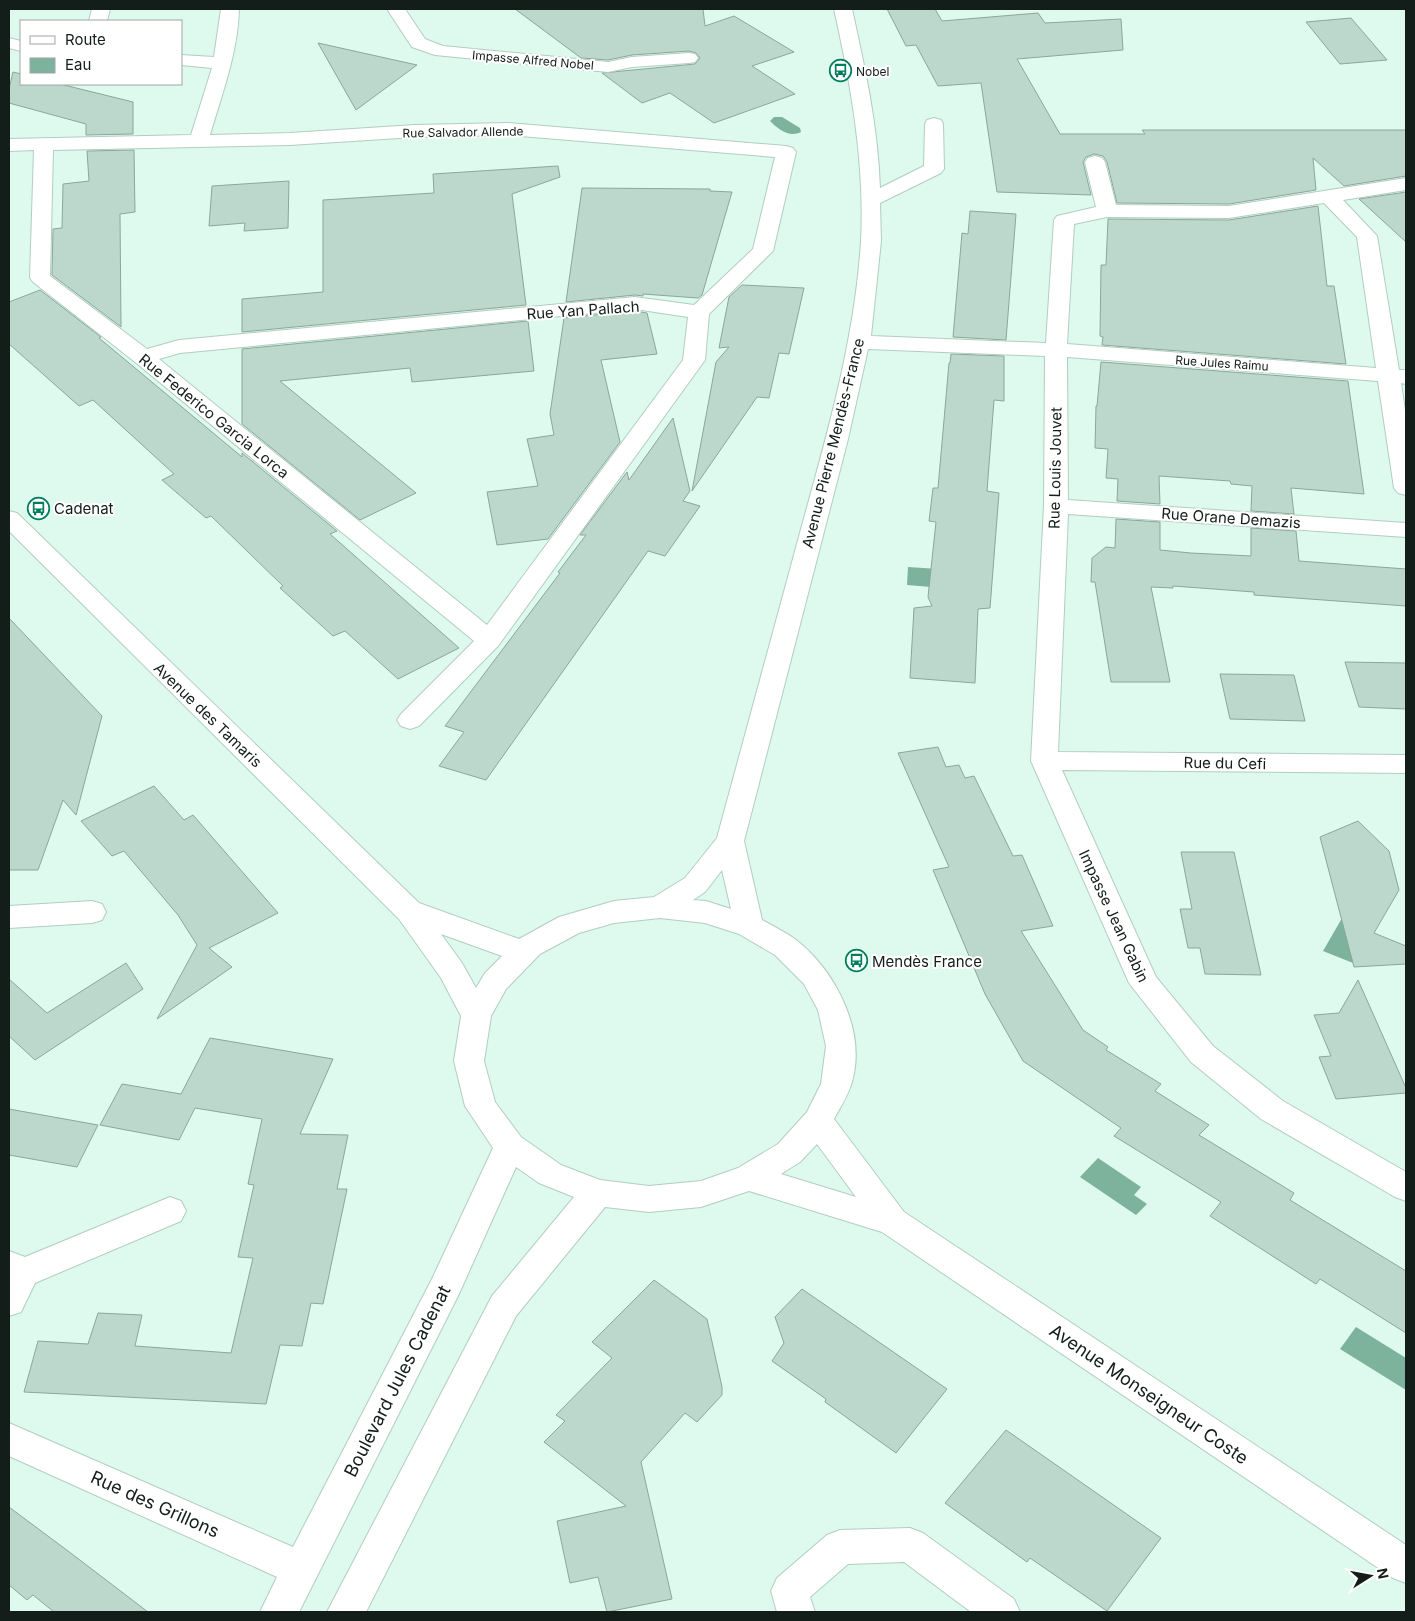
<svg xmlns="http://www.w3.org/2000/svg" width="1415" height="1621" font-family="Inter,sans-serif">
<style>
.water{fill:#7db29c}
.building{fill:#bcd7cb;stroke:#8ca69a}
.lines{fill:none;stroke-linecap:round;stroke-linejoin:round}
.minor-casing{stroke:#b2cdc1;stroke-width:2}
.minor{fill:#fff;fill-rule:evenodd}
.labels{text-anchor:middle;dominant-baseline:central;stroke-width:4;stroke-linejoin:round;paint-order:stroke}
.far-street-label{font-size:12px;fill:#131d19;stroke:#fff}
.far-poi-label{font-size:12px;fill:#131d19;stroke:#fff;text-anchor:start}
.street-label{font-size:15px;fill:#131d19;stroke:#fff}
.poi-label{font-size:15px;fill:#131d19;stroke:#fff;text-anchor:start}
.near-street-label{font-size:18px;fill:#131d19;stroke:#fff}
</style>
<rect width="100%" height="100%" fill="#def9ed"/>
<path class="water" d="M774,117H782L800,128L801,132C789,138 778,129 770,121Z
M908,567L968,571L967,590L907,585Z
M1345,913L1374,926L1353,963L1323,951Z
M1098,1158L1141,1187L1134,1195L1147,1204L1136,1215L1080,1177Z
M1356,1327L1406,1358V1390L1340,1349Z"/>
<path class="building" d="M515,9H703L705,26L734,16L794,52L752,66L795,94L714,123L670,93L642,103L602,73L695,64L700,58L696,53L689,51L632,55L608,60L581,58Z
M887,9H935L942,21L1038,13L1045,23L1121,19L1123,50L1017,59L1060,134H1145L1142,130H1406V176L1344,186L1313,158L1316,190L1229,204L1117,203L1107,162L1103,156L1094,154L1086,157L1083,162L1091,195L997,192L981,83L938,86L916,45L906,46Z
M1351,18L1387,60L1340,64L1306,22Z
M318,43L417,65L356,110Z
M13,72L21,74V84H60L133,102V134L86,135V124L9,103V89Z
M134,150L135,212L120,214L121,327L52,275L53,229L62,228L63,184L89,181L87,151Z
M558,166L560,177L512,194L526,305L242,332V299L323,292V200L434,193L433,174Z
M289,181L288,228L244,231L245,223L209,226L212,186Z
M582,188L710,189V191L732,192L702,295L698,298L643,294V296L635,295L566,302Z
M1406,192V242L1359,199Z
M1318,206L1327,286H1334L1346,364L1102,345L1103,337L1100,336L1101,265H1106L1108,219L1229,220Z
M970,211L1016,214L1006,340L953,337L962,233L968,234Z
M742,285L804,288L789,354L779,353L769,398L757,397L692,491L716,362L729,347L719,348L729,297Z
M40,290L101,337L99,338L242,457V453L337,531L330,534L459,648L398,679L345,631L333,636L280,588L283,586L211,516L206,518L162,480L174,474L93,400L79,406L9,344V302Z
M635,311L647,313L657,354L601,360L620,442L548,539L497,545L487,492L538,486L527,439L554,435L550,414L564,318Z
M528,321L534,371L412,382L410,368L280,381L416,493L360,520L242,424V349Z
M951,354L1004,356V401L994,400L987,491L999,493L990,608L978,609L975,683L910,678L914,608L932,606L928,597L936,522L929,521L933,488H938L949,363H950Z
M1101,362L1348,381L1364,494L1291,488L1294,514L1251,511L1252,486L1231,484L1230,481L1159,476L1160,504L1117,501L1118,479L1106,478L1108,449L1095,448L1096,406H1097Z
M673,418L690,491L683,501L700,506L665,556L648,551L486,780L439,766L464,732L445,726L560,573L558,572L586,535H580L627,472L629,480Z
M1116,519L1160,522V550L1191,553L1251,556V528L1296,531L1299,561L1406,569V606L1254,595V592L1173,586V588L1151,587L1170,682H1111L1095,582H1091L1092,558L1106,547L1115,548Z
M9,618L102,716L76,815L63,800L38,870H9Z
M1345,662L1406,663V709L1359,707Z
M1220,674L1294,675L1305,721L1230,719Z
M938,747L946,767L959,765L965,778L974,776L1013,856L1022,855L1053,926L1021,931L1083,1030L1108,1047L1106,1050L1161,1084L1155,1091L1209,1125L1199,1135L1294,1193L1290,1200L1406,1271V1333L1320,1279L1316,1284L1210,1216L1221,1202L1114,1136L1121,1128L1023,1061L985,994L933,870L949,867L898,753Z
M154,786L184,820L193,815L278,913L209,948L232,967L157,1019L197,945L178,915L124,851L112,856L81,821Z
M1358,821L1389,851L1399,890L1374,933L1406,946V964L1354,967L1320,837Z
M1181,852H1234L1261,975L1205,974L1200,948H1188L1180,909H1192Z
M126,963L143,989L35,1060L9,1036V979L47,1013Z
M1358,980L1406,1088V1093L1336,1099L1319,1057L1331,1056L1314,1015L1339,1013Z
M210,1038L333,1059L300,1134L348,1135L337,1189H347L323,1304L311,1303L302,1346L280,1345L266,1404L24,1392L38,1341L88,1344L98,1313L142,1315L135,1346L231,1353L253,1258L238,1257L254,1185L248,1184L262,1119L195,1108L179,1140L100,1125L122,1084L181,1094Z
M9,1109L98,1125L77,1167L9,1155Z
M654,1280L707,1319L722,1387V1395L697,1422L685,1413L641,1462L672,1599L607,1612L598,1577L570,1583L557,1521L626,1506L544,1442L565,1421L556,1415L612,1358L592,1342Z
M802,1289L947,1389L896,1453L825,1402L826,1399L772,1361L784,1343L775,1317Z
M1006,1430L1161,1538L1107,1611L1030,1558L1027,1562L945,1503Z
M9,1507L72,1554L148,1612H54L33,1595L27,1600L9,1585Z"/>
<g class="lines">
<defs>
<path id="minor" d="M92,9H110L107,21H89Z
M221,9H239C238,52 222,94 210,135L290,133L415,125L507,123L786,146L793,148L796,152L773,251L709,314L705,360L498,646L419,726L410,729L401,726L397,720L401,714L474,641L135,362L33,282L30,278L34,150L9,151V139L191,135L212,68L181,65V55L214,57ZM507,135L775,157L753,249L694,305L635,297L179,340L147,349L50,276L53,150L290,145L415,137ZM635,309L688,317L683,360L487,625L159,359L180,353Z
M387,9H405L425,39L443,46L608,62L632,57L689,53L695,54L698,58L695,62L689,63L632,67L608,72L435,55L412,47Z
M834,9H852C865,68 878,127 880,188L924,166L925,124L927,120L934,118L941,120L943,124L944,169L941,173L880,203L881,241L871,336L1046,343L1054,220L1057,216L1096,207L1085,162L1088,158L1095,156L1102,158L1105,162L1116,205L1229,206L1406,178V190L1343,200L1377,236L1399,370H1406V384L1401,383L1406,417V495L1398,493L1394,488L1378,381L1067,357L1068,500L1406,523V537L1068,514L1058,752L1406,755V773L1062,770L1156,977L1213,1046L1283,1101L1406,1172V1201L1395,1197L1261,1119L1191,1062L1129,983L1031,761L1044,506L1045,356L868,349L848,439L744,841L762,920C773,926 785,932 795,939C836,971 868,1033 851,1085C847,1097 840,1108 834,1119L904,1212L1406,1545V1583L1393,1578L882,1232L749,1191L701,1207L649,1212L605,1207L516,1316L366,1612H327L492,1296L574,1197L539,1183L516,1167L458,1296L299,1612H260L277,1577L9,1456V1423L293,1547L432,1279L493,1148L465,1106L454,1061L461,1016L441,978L399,919L9,531V511L17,513L419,903L519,939L559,917L614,901L654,897L685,878L717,838C745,735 773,632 801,529C827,435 855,339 861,241C865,163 851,85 834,9ZM1324,203L1357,237L1376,368L1067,344L1074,224L1107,217L1229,218ZM722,870L731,909L706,901L693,900L705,892ZM660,918L705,923L739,934L775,955L804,984L818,1010L826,1046L821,1084L807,1112L778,1144L738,1168L701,1181L649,1186L600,1180L561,1165L521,1137L495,1102L484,1061L491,1016L506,989L540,954L579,933L614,923ZM441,934L502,956L485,973L476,988L462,963ZM817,1144L856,1197L781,1174L800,1162Z
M9,38L21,41V51L9,48Z
M92,901L102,904L106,912L102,920L92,923L9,928V906Z
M170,1197L181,1201L186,1211L181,1221L35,1283L21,1312L9,1316V1251L25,1257Z
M910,1528L923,1533L1014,1599L1020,1612H971L904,1562L848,1564L810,1597L815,1612H777L771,1591L777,1578L827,1535L840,1530Z"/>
</defs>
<use href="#minor" class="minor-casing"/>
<use href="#minor" class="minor"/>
</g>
<defs>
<symbol id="bus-ring" viewBox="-11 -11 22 22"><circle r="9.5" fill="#fff" stroke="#007d5c" stroke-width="1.5"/><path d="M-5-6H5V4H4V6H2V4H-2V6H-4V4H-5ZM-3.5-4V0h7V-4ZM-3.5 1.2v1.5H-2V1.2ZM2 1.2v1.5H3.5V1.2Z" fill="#007d5c"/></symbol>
</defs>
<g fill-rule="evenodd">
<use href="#bus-ring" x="828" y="58" width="25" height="25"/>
<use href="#bus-ring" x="26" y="496" width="25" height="25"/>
<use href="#bus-ring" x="844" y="948" width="25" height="25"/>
</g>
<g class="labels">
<g class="far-street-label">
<text transform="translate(533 60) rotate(5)">Impasse Alfred Nobel</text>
<text transform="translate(463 132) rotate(-1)">Rue Salvador Allende</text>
<text transform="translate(1222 363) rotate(4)">Rue Jules Raimu</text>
</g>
<g class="far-poi-label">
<text x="856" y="71">Nobel</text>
</g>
<g class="street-label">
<text transform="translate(583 310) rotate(-4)">Rue Yan Pallach</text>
<text transform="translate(214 416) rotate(39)">Rue Federico Garcia Lorca</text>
<text transform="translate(833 443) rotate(-76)">Avenue Pierre Mendès-France</text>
<text transform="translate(1055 468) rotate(-89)">Rue Louis Jouvet</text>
<text transform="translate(1231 518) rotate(4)">Rue Orane Demazis</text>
<text transform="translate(208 715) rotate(44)">Avenue des Tamaris</text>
<text transform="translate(1225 763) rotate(1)">Rue du Cefi</text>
<text transform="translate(1114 916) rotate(65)">Impasse Jean Gabin</text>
</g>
<g class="poi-label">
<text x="54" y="508">Cadenat</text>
<text x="872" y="961">Mendès France</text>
</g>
<g class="near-street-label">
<text transform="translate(397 1381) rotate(-63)">Boulevard Jules Cadenat</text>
<text transform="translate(1149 1394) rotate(34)">Avenue Monseigneur Coste</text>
<text transform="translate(155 1504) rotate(24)">Rue des Grillons</text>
</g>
</g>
<rect width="1415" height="1621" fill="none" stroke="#131d19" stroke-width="20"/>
<rect x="20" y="20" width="162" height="65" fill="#ffffff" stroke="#a1a5a3"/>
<rect x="30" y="36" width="25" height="8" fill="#ffffff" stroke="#a1a5a3"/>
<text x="65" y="45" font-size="15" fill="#131d19">Route</text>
<rect x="30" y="58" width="25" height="15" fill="#7db29c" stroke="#a1a5a3"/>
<text x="65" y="70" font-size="15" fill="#131d19">Eau</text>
<g transform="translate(1370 1576) rotate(79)" stroke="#ffffff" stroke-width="4" paint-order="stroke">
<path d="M0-4L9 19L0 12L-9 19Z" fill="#131d19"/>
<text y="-8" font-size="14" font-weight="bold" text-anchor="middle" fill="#131d19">N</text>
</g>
</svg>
